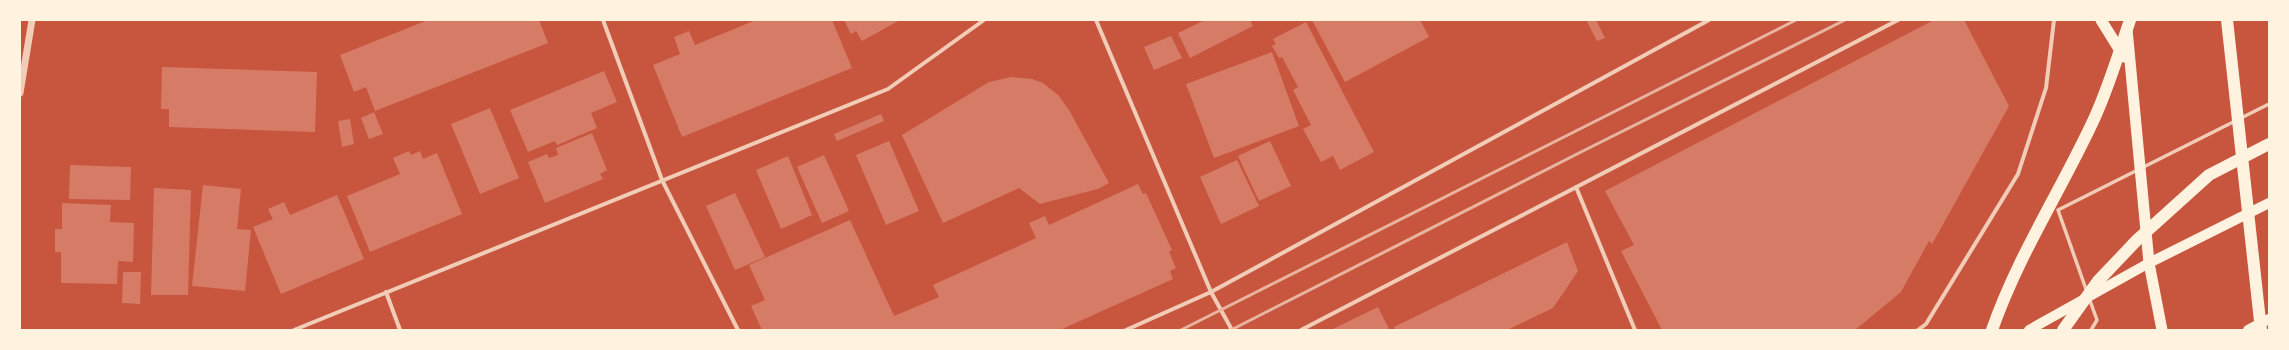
<svg xmlns="http://www.w3.org/2000/svg" width="2289" height="350" font-family="Montserrat,sans-serif">
<style>
.building{fill:#d67c66}
.lines{fill:none;stroke-linecap:round;stroke-linejoin:round}
.pedestrian{stroke:#f1ccb7;stroke-width:3.5}
.minor{stroke:#f1ccb7;stroke-width:4}
.tertiary{stroke:#f1ccb7;stroke-width:7}
.primary{stroke:#fff3e0;stroke-width:10}
.trunk{stroke:#fff3e0;stroke-width:11}
.motorway{stroke:#fff3e0;stroke-width:12}
.rail{stroke:#e9b49f;stroke-width:3}
</style>
<rect width="100%" height="100%" fill="#c8553d"/>
<path class="building" d="M428,20H539L548,43L375,111L366,87L354,92L340,55Z
M756,20H832L852,68L682,137L653,65L680,54L674,37L689,31L695,45Z
M844,20H900L862,41L856,31L851,34Z
M1205,20H1250L1253,26L1190,58L1178,33Z
M1312,20H1420L1429,37L1345,82Z
M1586,20H1596L1605,38L1597,41Z
M1934,20H1964L2009,106L1932,244L1929,241L1901,292L1855,330H1662L1621,251L1634,245L1605,191Z
M1306,22L1374,152L1340,170L1333,156L1321,162L1303,129L1311,125L1293,90L1298,87L1282,57L1279,58L1272,46L1276,44L1273,39Z
M1171,36L1182,58L1154,70L1144,47Z
M1272,52L1299,126L1214,158L1186,84Z
M162,67L317,72L315,132L169,127V109H161Z
M604,71L617,102L591,113L597,128L557,145L555,141L528,152L510,110Z
M1011,77L1032,79L1043,83L1058,95L1069,110L1109,183L1098,189L1040,204L1019,188L943,223L902,135L989,82Z
M490,108L519,178L480,194L451,124Z
M374,112L383,134L369,139L361,118Z
M881,114L884,121L837,141L834,134Z
M350,119L354,144L342,147L338,121Z
M592,133L607,170L600,174L603,179L545,203L528,162L547,154L549,158L558,155L556,148Z
M889,141L919,211L886,225L856,155Z
M1270,141L1291,186L1259,201L1238,156Z
M409,151L411,155L420,151L423,159L437,153L462,214L370,252L347,196L400,174L393,158Z
M824,155L849,211L822,223L797,167Z
M788,156L812,215L781,229L756,170Z
M1237,160L1259,206L1221,224L1200,177Z
M70,165L131,167L130,200L69,199Z
M1138,184L1143,194L1146,193L1172,250L1169,252L1176,268L1170,271L1173,279L1060,330H762L751,306L765,300L749,265L850,220L894,316L939,297L933,285L1036,238L1029,223L1045,216L1049,225Z
M203,185L241,189L237,229L251,230L245,291L192,286Z
M154,188L191,190L188,295H151Z
M735,193L765,257L735,270L706,206Z
M337,195L364,259L281,294L253,227L273,219L268,209L284,202L290,215Z
M62,203L111,205L110,222L134,223L133,262L118,261L117,284L61,283V252H55V229H62Z
M1567,242L1578,271L1553,308L1507,330H1395L1394,327Z
M123,272H141L140,304L122,303Z
M1378,307L1389,329L1334,330L1333,329Z"/>
<g class="lines">
<path class="pedestrian" d="M2087,292L2058,210L2269,104
M2089,298L2097,320L2091,330"/>
<path class="minor" d="M603,20L662,180L738,330
M1096,20L1211,292L1232,330
M1576,187L1635,330
M386,292L400,330
M294,330L888,89L984,20
M1126,330L1211,292L1709,20
M1301,330L1898,20
M1918,330L1926,324L2018,174L2046,88L2054,20"/>
<path class="tertiary" d="M20,93L32,20"/>
<path class="primary" d="M2029,330L2149,263L2269,203
M2248,330L2269,319"/>
<path class="trunk" d="M2101,20L2124,57
M2127,29L2149,263L2162,330"/>
<path class="motorway" d="M2227,20L2261,330
M1992,330C2018,255 2062,189 2095,117C2109,86 2119,53 2130,20
M2063,330L2098,281L2137,240L2209,175L2269,144"/>
<path class="rail" d="M1181,330L1796,20
M1231,330L1581,152L1845,20"/>
</g>
<rect width="2289" height="350" fill="none" stroke="#fff3e0" stroke-width="42"/>
</svg>
